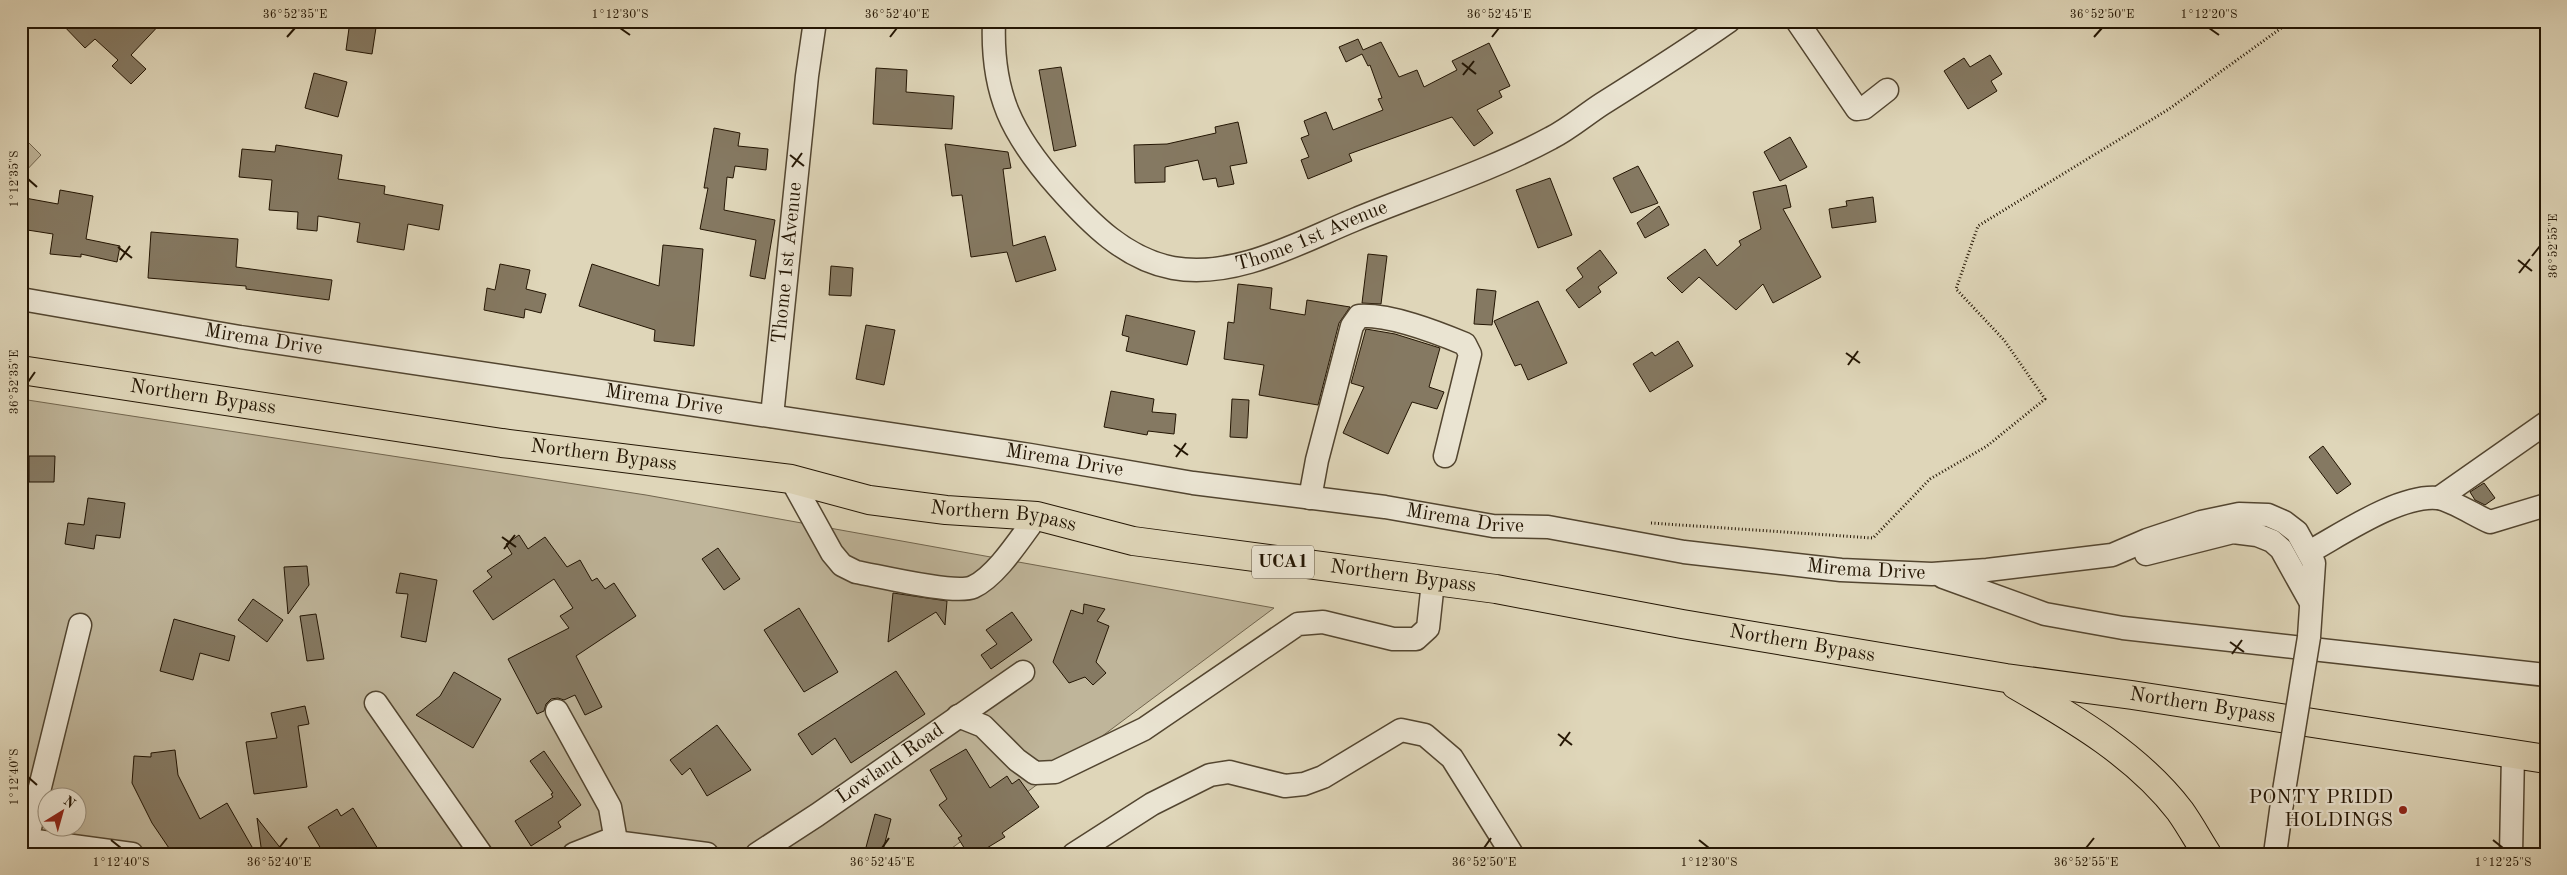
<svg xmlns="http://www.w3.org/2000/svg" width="2567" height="875" font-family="'Old Standard TT',serif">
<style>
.green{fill:#bfb59a;stroke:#71654e;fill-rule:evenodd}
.building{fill:#857962;stroke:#231503}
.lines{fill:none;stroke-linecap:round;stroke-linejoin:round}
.minor-casing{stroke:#524530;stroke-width:25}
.major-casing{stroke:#231503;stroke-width:30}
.path{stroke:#231503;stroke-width:3;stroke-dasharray:1 2.5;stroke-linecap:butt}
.minor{stroke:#eae4d2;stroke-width:22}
.major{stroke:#dfd6b9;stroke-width:28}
.minor-bridge-casing{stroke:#524530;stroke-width:25;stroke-linecap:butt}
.minor-bridge{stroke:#eae4d2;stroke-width:22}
.ticks{fill:none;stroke:#231503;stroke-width:2}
.poi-dot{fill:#8f2418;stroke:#eae4d2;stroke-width:2}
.labels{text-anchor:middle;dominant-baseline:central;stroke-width:4.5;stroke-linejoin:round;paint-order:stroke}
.shield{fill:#eae4d2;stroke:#5f5341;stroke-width:1}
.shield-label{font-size:19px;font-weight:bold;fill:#231503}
.street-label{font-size:20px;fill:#231503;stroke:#eae4d2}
.poi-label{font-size:20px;fill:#231503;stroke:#eae4d2;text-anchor:end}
.neatline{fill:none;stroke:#231503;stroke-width:2}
.ticks-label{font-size:12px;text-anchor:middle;fill:#231503}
</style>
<rect width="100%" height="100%" fill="#dfd6b9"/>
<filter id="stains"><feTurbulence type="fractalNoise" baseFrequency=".004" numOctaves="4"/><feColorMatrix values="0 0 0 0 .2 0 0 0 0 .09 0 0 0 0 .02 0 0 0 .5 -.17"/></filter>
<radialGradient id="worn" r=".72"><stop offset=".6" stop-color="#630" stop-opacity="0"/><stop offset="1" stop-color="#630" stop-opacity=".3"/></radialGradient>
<path class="green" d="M21,135L41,155L21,176Z
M21,399L646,495L1274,608L944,854H21ZM48,798H78V828H48Z"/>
<path class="building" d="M59,21H163L131,55L146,69L131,84L112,66L118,60L95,39L85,48Z
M350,21H377L372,54L346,50Z
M1358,39L1363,50L1381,42L1399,77L1417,70L1424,87L1457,70L1452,61L1489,43L1510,86L1499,91L1502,97L1477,110L1493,133L1474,146L1452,117L1349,154L1352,161L1308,179L1301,160L1309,157L1301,138L1309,135L1304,121L1326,112L1333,130L1383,110L1378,99L1382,98L1370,65L1368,66L1362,54L1346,62L1339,47Z
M1990,55L2002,74L1991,81L1997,91L1968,109L1944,71L1964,58L1970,67Z
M1061,67L1076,146L1054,151L1039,70Z
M876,68L907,70L906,92L954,96L952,129L873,124Z
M314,73L347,82L338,117L305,108Z
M1238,122L1247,163L1230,166L1234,184L1218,187L1216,178L1203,180L1198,160L1165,167V182L1135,183L1134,145L1167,144L1216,133L1215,127Z
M714,128L740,133L738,146L768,149L766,170L735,166L733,178L727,177L724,210L775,220L765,279L750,276L756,240L700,229L708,188H704Z
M1790,137L1807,167L1780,181L1764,152Z
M945,144L1008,152L1011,168L1003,169L1013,246L1045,236L1056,270L1016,282L1007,252L971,257L962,195L952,196Z
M276,145L342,155L338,179L385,186L384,194L443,205L439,230L408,224L404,250L357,242L360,223L318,216L317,231L297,229L298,212L269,210L272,180L239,177L242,149L275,152Z
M1638,166L1658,203L1631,213L1613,178Z
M1550,178L1572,235L1538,248L1516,190Z
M1786,185L1791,207L1783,209L1821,277L1773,303L1763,284L1736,310L1699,277L1682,293L1667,278L1705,249L1717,266L1741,245L1739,241L1761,229L1753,192Z
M60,190L93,196L86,239L120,246L117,262L81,254V257L50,254L53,234L21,229L25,198L58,204Z
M1873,197L1876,222L1832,228L1829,209L1847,206L1846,201Z
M1659,206L1669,225L1645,238L1637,223Z
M151,232L238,239L236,267L332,280L329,300L246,289V286L148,278Z
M663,245L703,249L694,346L654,341L655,330L579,306L592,264L659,286Z
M1600,250L1617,273L1598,287L1601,292L1579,308L1566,290L1583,277L1577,268Z
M1368,254L1387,256L1381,304L1362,303Z
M500,264L530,270L526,289L546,294L541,313L525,309L524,318L484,310L487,288L495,290Z
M831,266L853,268L851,296L829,295Z
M1238,284L1272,288L1270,309L1305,315L1307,300L1350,307L1339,323L1318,405L1259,395L1264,365L1224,359L1228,322L1234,323Z
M1477,289L1496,291L1492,325L1474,324Z
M1538,301L1567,363L1528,380L1521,364L1515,366L1494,321Z
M1126,315L1195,331L1187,365L1126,351L1129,337L1122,335Z
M866,325L895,330L884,385L856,379Z
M1366,329L1395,334L1440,348L1429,387L1444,392L1437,409L1412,402L1388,454L1343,433L1364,387L1351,383Z
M1678,341L1693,366L1650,392L1633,364L1652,352L1655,356Z
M1111,391L1154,399L1152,412L1176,414L1174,434L1148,431L1147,435L1104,427Z
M1232,399L1249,400L1247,438L1230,437Z
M2323,446L2351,484L2337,494L2309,457Z
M29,456H55L54,482H29Z
M2484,483L2495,498L2485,505L2475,500L2470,492Z
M88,498L125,503L120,538L96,535L94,549L65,544L68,523L84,525Z
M519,535L528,549L545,537L567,567L580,560L592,581L597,578L605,589L614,583L636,616L576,656L602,707L585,715L575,695L564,700L558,698L551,699L546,704L544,711L537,714L508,659L569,628L560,616L573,608L554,579L493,620L473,591L492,577L487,571L512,554L506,544Z
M718,548L740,579L724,590L702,559Z
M307,566L309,585L288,614L284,567Z
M400,573L437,580L426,642L401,637L408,594L396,593Z
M893,593L947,601L945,625L936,612L888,642Z
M253,599L283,620L267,642L238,620Z
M1084,604L1105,609L1097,621L1109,626L1096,662L1106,673L1093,685L1085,677L1069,683L1053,662L1071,610L1083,614Z
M799,608L838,672L804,692L764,630Z
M1012,612L1032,640L991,669L981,655L997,644L986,630Z
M316,614L324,659L307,661L300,616Z
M174,619L235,636L229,661L200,653L193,680L160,671Z
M896,671L925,714L851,763L835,738L812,755L798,734Z
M454,672L501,699L473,748L416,715L440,696Z
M305,706L309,724L298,726L307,787L254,794L246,742L277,738L271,713Z
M717,725L751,770L707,796L690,768L682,775L670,760Z
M966,749L990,788L1007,776L1012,784L1019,779L1039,807L1002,833L1005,837L977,854H968L958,838L962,836L939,805L947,799L930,770Z
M175,750L178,775L200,819L227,803L256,854H173L152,823L132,783L134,756L151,757V753Z
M544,751L581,805L558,822L561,827L531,846L515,821L553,797L551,794L553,793L530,761Z
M353,808L381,854H324L308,827L337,809L341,816Z
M875,814L891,819L882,854L865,851Z
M257,818L285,854H262Z"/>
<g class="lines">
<defs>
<g id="minor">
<path id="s1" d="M994,21C991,94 1012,135 1059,188C1090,223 1125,259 1173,268C1235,279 1298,243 1354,220C1419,193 1488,172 1551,138C1569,129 1585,115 1602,104C1645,77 1688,50 1729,21"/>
<path d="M1797,21L1857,109L1864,108L1887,90"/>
<path id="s2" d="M21,299L240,337L1030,455L1193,483L1385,507L1493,526L1548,527L1684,552L1841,570L1932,574L1987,570L2112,555L2147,540L2201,522L2239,514L2268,515L2284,522L2297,532L2314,563L2309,637"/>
<path id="s3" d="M772,416L807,76L815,21"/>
<path d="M791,479L832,553L842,565L856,572C879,576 955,595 973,587C997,576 1021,537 1037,516"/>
<path d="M1310,498L1317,460L1352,326L1359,316C1390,314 1436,332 1465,344L1470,354L1445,456"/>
<path d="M2439,498L2546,423"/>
<path d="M2309,552C2342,534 2400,494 2438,498C2451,500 2476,516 2490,522L2546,505"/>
<path d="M2146,554L2233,532L2257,535L2272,541L2281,549L2310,601"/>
<path d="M1943,577L2045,614L2123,628L2546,675"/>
<path d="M376,703L481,854"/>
<path d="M557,711L610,807L616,841"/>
<path d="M958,716L983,726L1017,760L1035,773L1055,772L1144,729L1298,624L1323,622L1393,639H1416L1428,628L1433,582"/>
<path d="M21,839L132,854"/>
<path d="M27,840L80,625"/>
<path d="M574,854L607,841L707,854"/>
<path id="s4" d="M757,854L817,815L1023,672"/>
<path d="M1074,854L1152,804L1210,775L1229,772L1285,786L1304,784L1323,777L1401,730L1425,735L1452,758L1512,854"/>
<path d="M2275,854L2282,803"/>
<path d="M2511,854L2513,754"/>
</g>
<g id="major">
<path id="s5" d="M21,370L502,443L791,479L869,500L946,510L1037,516L1133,541L1496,589L1682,624L2006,678L2132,695L2546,759"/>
<path d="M2016,685C2075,719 2138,756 2180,811C2190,825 2198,840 2207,854"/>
</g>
</defs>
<use href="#minor" class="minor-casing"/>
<use href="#major" class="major-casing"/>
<path class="path" d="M1651,523L1873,538L1930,479L1987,446L2045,399L2004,340L1956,289L1978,226L2169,109L2291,21"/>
<use href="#minor" class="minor"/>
<use href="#major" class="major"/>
<defs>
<path id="minor-bridge" d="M2282,803L2309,637"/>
</defs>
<use href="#minor-bridge" class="minor-bridge-casing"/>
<use href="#minor-bridge" class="minor-bridge"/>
</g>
<path class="ticks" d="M620,28L630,35M2209,28L2219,35M287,37L295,28M890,37L897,28M1492,37L1499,28M2094,37L2102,28M1462,63L1476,74M1463,75L1474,61M790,155L804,166M792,167L802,153M28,179L37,187M118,247L132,258M2532,256L2540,246M120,260L130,246M2518,260L2532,271M2519,273L2530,259M1846,353L1860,363M1848,365L1858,351M28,382L35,372M1174,445L1188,455M1176,457L1186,443M502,537L516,547M504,549L515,535M2230,642L2244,652M2232,654L2242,640M1558,734L1572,745M1560,746L1570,732M28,777L37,785M111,840L121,848M1699,840L1709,848M2493,840L2503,848M279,848L287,838M882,848L889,838M1484,848L1491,838M2086,848L2094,838"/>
<circle class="poi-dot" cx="2403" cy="810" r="5"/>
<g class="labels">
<rect class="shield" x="1252" y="545.5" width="62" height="33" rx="4"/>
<g class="shield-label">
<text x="1283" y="562">UCA1</text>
</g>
<g class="street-label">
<text stroke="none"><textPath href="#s1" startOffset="471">Thome 1st Avenue</textPath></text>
<text stroke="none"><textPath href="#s3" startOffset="154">Thome 1st Avenue</textPath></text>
<text stroke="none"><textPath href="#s2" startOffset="246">Mirema Drive</textPath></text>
<text stroke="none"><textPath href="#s5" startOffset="184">Northern Bypass</textPath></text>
<text stroke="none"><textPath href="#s2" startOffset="651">Mirema Drive</textPath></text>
<text stroke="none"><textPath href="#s5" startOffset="589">Northern Bypass</textPath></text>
<text stroke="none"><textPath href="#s2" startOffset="1056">Mirema Drive</textPath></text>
<text stroke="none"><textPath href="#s5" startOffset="994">Northern Bypass</textPath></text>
<text stroke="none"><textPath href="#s2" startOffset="1461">Mirema Drive</textPath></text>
<text stroke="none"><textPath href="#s2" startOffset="1866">Mirema Drive</textPath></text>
<text stroke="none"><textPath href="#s5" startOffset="1399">Northern Bypass</textPath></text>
<text stroke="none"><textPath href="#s5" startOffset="1804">Northern Bypass</textPath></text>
<text stroke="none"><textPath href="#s5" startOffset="2209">Northern Bypass</textPath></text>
<text stroke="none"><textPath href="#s4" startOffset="161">Lowland Road</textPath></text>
</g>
<g class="poi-label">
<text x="2393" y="798">PONTY PRIDD<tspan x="2393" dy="23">HOLDINGS</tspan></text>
</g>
</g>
<rect width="2567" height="875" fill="none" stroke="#dfd6b9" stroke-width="55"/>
<g transform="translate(62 812) rotate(37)"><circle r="24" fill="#eae4d2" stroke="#9a917f"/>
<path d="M0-4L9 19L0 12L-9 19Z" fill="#8f2418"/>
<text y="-8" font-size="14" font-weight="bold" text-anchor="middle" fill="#231503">N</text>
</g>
<rect x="28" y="28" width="2512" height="820" class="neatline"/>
<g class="ticks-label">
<text x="295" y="18">36°52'35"E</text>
<text x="620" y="18">1°12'30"S</text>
<text x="897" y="18">36°52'40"E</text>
<text x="1499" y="18">36°52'45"E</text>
<text x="2102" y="18">36°52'50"E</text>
<text x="2209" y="18">1°12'20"S</text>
<text transform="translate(14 179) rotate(-90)" y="4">1°12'35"S</text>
<text transform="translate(2553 246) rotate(-90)" y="4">36°52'55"E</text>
<text transform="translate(14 382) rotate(-90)" y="4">36°52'35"E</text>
<text transform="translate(14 777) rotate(-90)" y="4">1°12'40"S</text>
<text x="121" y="866">1°12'40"S</text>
<text x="279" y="866">36°52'40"E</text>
<text x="882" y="866">36°52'45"E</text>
<text x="1484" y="866">36°52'50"E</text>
<text x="1709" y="866">1°12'30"S</text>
<text x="2086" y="866">36°52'55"E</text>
<text x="2503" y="866">1°12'25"S</text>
</g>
<rect width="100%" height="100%" filter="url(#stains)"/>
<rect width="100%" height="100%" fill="url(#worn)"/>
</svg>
